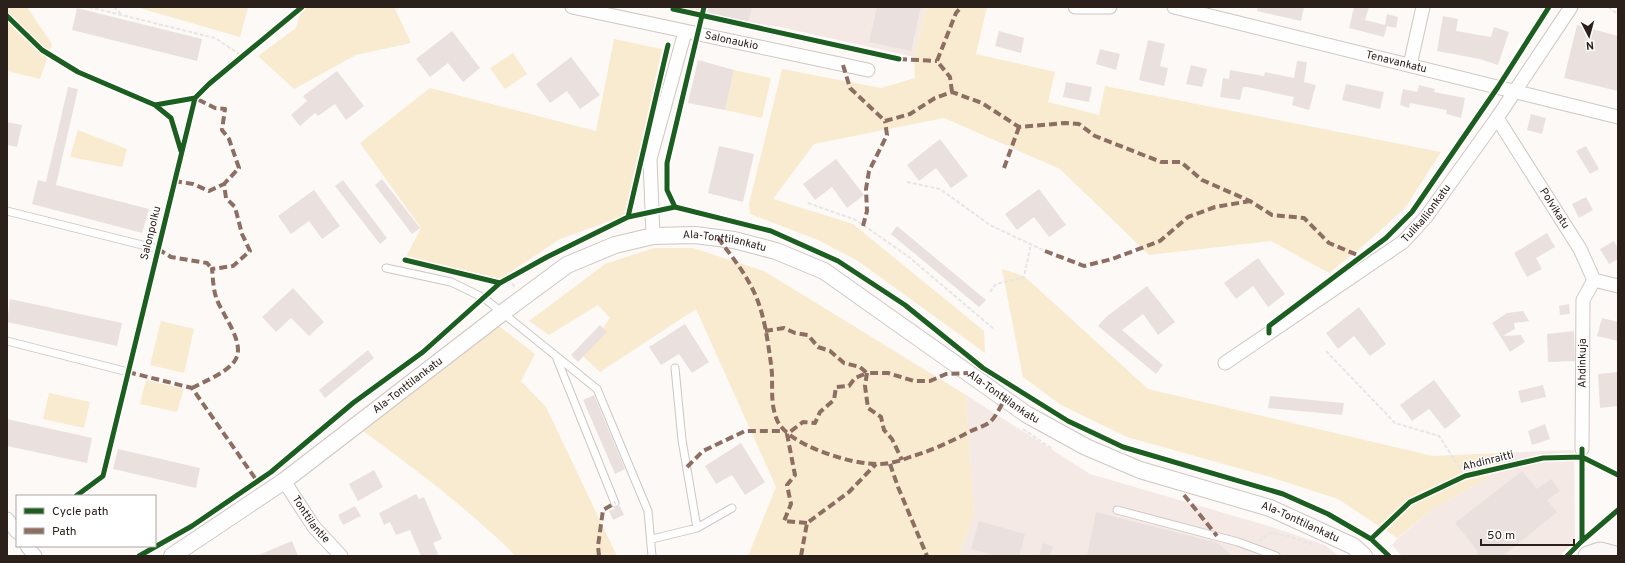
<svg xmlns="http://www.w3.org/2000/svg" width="1625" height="563" font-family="Overpass,sans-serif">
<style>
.built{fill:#f4e9e4}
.green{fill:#f9ebcf}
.building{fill:#eae1df}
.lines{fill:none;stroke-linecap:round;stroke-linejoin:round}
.service-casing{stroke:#cec7c3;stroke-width:9}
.minor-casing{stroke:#cec7c3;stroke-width:15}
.tertiary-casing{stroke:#cec7c3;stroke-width:18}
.secondary-casing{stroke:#cec7c3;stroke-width:21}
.path{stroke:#e7e5e5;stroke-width:2;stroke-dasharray:4 2;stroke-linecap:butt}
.service{stroke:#fffefe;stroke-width:7}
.minor{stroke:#fffefe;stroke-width:13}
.tertiary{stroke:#fffefe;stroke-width:16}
.secondary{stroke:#faf8f6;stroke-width:19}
.quiet{stroke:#8d6e63;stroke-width:4;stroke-dasharray:8 4;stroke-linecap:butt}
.cycleway-casing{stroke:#fff;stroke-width:8}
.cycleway{stroke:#1b5e20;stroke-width:5}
.labels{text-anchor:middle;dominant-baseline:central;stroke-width:3;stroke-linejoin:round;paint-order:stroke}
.street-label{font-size:11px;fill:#2c201a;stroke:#fff}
</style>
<rect width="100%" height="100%" fill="#fdf9f7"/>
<path class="built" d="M671,7H926L914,57L776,26L762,27Z
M966,395L1090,474L1272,527L1325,545L1339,556H959L974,515Z
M1574,450L1575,542L1559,556H1402L1392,545L1398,538L1434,508L1487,479L1501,453Z"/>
<path class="green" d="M7,7H27L52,44L40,79L7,71Z
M136,7H248L240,37Z
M302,7H394L411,43L356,55L294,89L258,56L296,28Z
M926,7H987L976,54L1055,72L1048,102L1099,115L1105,86L1441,152L1405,208L1363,246L1329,273L1271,241L1149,255L1060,169L944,118L814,144L773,199L853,224L984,331L985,353L858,261L818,240L750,214L749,204L782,69L881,88L915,78L914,57Z
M614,39L662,49L636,169L624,216L560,239L500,279L406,257L421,228L360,143L430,88L596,131Z
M513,53L527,74L505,89L490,68Z
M734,70L771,78L762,118L725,110Z
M78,130L127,149L122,167L70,157Z
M654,248H693L764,271L966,395L974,515L959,556H748L776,487L696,309L600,372L583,356L610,318L598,305L549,335L529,321L605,264Z
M1002,269L1024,276L1148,389L1433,456L1501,453L1487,479L1434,508L1397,538L1338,499L1270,477L1127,437L1061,405L1023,377Z
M161,321L194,329L184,373L150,365Z
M499,326L535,354L521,381L546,407L617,556H516C469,510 417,470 363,431Z
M146,380L184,389L177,412L140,404Z
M49,393L90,402L84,428L43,419Z"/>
<path class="building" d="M698,7H752L748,23L697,11Z
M877,7H921L911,51L869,42Z
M1258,7H1304L1301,21L1257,11Z
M1354,7H1369L1365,20L1385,25L1387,14L1398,17L1396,28L1387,26L1384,37L1349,28Z
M77,8L202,39L197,61L72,30Z
M1443,16L1458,19L1456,31L1491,37L1494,27L1509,32L1498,65L1480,59L1437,51Z
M1577,25L1618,36V91L1564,78Z
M452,31L480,68L463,82L448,63L430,77L416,59Z
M999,31L1024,38L1021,53L995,46Z
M1148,40L1165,44L1160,66L1168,68L1164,86L1139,80Z
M1100,49L1120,54L1116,70L1096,64Z
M571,57L600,95L580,109L567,91L550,103L536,84Z
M698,60L734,70L725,110L688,103Z
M1297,61L1307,62L1304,82L1316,85L1309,110L1292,105L1294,97L1247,87H1243L1240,100L1220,97L1223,78L1229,79L1230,70L1264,76L1265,72L1294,78Z
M1191,65L1207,69L1202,87L1186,84Z
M337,71L364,106L346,120L335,104L318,116L315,113L300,126L291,115L307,101L303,96Z
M1066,82L1092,87L1089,102L1063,97Z
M1346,84L1384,92L1380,109L1342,100Z
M1419,85L1435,89L1434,92L1465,98L1461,118L1446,114L1447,110L1410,103L1409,108L1400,105L1403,89L1417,92Z
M68,87L78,89L56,185L149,209L142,233L32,204L38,180L46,182Z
M1531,114L1546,118L1542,134L1527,130Z
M7,122L22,125L17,147L7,145Z
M940,139L968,176L951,188L936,168L919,181L907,165Z
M719,146L754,154L743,202L708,193Z
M1586,146L1599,169L1590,174L1576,151Z
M836,159L864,195L847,208L832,187L815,200L803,184Z
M382,179L420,228L412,234L375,185Z
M343,180L387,238L380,244L335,186Z
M1039,189L1066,225L1049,237L1034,217L1017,230L1005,214Z
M314,190L340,226L322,239L309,221L291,234L278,216Z
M1586,197L1593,210L1579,218L1572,204Z
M897,226L986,300L979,307L891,234Z
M1547,233L1555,247L1536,258L1542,269L1527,277L1514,253Z
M1614,241L1618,249V259L1609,264L1600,249Z
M1258,258L1285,294L1268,307L1253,286L1236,299L1224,283Z
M1147,286L1175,322L1158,335L1143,314L1122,330L1163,365L1156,374L1098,326L1106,317Z
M293,288L324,322L309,336L291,318L276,332L262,317Z
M10,299L122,323L117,346L7,322Z
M1569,304L1570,314L1560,315L1559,306Z
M1359,307L1386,344L1370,356L1354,336L1338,349L1326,333Z
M1523,311L1529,321L1514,323L1515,329L1503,336L1521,335L1525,342L1510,352L1492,323L1507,313Z
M1602,318L1618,322V341L1597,336Z
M685,324L709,362L692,373L679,354L661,365L649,347Z
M600,325L607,332L578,362L571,355Z
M1574,331L1575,361L1548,362L1547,334Z
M368,350L374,358L325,398L319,390Z
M1618,372V406L1600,408L1598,374Z
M1434,380L1461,416L1445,429L1429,409L1412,421L1400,405Z
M1543,385L1546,397L1521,403L1518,391Z
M594,395L625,469L615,474L583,400Z
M1270,396L1344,403L1342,415L1268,408Z
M7,419L92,438L87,463L7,446Z
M1545,424L1550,439L1532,445L1528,431Z
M741,443L765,482L745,495L732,475L716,484L705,466Z
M118,449L200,468L196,488L113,469Z
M374,470L383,487L358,501L349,484Z
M1522,471L1537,489L1551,479L1560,491L1547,500L1557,512L1503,556H1477V550L1455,523Z
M416,494L419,499L424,497L442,539L433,543L439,556H421L410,530L396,535L390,522L384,525L379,513Z
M355,506L361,516L343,525L338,515Z
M620,506L624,515L613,520L609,511Z
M1096,512L1218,543L1232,556H1087Z
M979,521L1025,534L1019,556H997L971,549Z
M292,541L298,556H256Z
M1043,543L1053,547L1050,556H1039Z"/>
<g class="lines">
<defs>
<path id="service" d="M7,211L158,249
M386,268L451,282L484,298L597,389L648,511L652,556
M7,341L128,372
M557,359L615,503
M1117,510L1238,542L1276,556
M697,528L732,508
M652,539L697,528L682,440L675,368"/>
<g id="minor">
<path id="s1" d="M572,7L868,70"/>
<path d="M1075,7H1110"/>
<path id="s2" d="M1174,7L1618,117"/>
<path d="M1410,65L1423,7"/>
<path id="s3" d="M1497,118L1580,249L1594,280L1618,286"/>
<path d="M653,236L650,159L685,32"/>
<path id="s4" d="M1225,363L1403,242L1426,217L1497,118L1571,7"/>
<path id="s5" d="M1582,449L1583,300L1594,280"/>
<path id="s6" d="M284,481L314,527L341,556"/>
<path d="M7,519L17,532"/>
<path d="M27,546L35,556"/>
</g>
<g id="tertiary">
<path id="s7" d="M172,556L284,481L502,313L567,265L615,245L653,236L695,235L734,240L776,251L824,271L1026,414L1086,447L1140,470L1270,508L1353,546L1364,556"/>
</g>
<path id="secondary" d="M1588,556L1600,552L1615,556"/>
</defs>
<use href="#service" class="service-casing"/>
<use href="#minor" class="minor-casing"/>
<use href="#tertiary" class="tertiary-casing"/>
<use href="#secondary" class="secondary-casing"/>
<path class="path" d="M89,7L215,38L242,56
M114,7L122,15
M1608,7L1618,14
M907,182L940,189L990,225L1045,251
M808,203L856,220L909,257L995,330
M508,279L515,287
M990,292L996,284L1024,277L1031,244
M1326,351L1395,423L1439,436L1465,476
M1023,429L1052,449
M1259,541L1270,533L1288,536L1312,544"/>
<use href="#service" class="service"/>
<use href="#minor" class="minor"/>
<use href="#tertiary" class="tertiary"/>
<use href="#secondary" class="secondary"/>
<path class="quiet" d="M899,59L937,61
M843,65L850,88L885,121L910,114L935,98L952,92L982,103L1019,127L1065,123L1079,124L1095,136L1161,162H1181L1202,180L1250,201L1272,215L1304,218L1329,243L1362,257
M952,92L950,77L937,61L956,13L961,7
M1004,168L1019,127
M174,181L193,184L209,191L224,184
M863,226L867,211L866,189L869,171L887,135L885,121
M718,238C732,257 748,276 757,299C765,319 768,343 771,364C774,383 769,401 777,420C787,445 853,465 878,464C890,464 900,461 910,457C931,451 952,441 971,431C977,428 985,426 990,422C996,417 1001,405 1005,399
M158,249L171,257L207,263L212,269
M1045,251L1084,266L1112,259L1160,241L1188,217L1215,207L1250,201
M765,331L784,328L795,333L808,335L818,347L830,351L844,363L860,367L867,373H888L914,381H930L946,374L968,373
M128,372L192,388L257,481
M867,373L865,386L868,408L881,417L884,430L892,439L902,460
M192,388C205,381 224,374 234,362C248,344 221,314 216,297C213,288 213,278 212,269L233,266L250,251L242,234L235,207L226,198L224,184L239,168L229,139L222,130L225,109L215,108L195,98
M890,464L898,487L927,556
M687,467L703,451L745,431H783
M1184,495L1217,536
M807,523L784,521L791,504L787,485L795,475L787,434L803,422L815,423L820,412L834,400L836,387L849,386L855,378L867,373
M599,556L598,546L603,510L615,503
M801,556L807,523L849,492L876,464"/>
<defs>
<path id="cycleway" d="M673,9L899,59
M7,16L42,50L78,72L155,105L195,98
M155,105L171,118L181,151
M675,207L667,190V163L704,7
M628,217L668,45
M405,260L500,283
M1269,333V326L1386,238L1412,212L1498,87L1549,7
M76,496L103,476L195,98L209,84L302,7
M1371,539L1410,502L1465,476L1543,458L1582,457L1618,475
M1582,541V449
M139,556L192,526L271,472L353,403L423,352L500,283L547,257L628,217L675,207L771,231L838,261L905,305L983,368L1068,421L1123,447L1283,494L1328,514L1371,539L1389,556
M1567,556L1582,541L1618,510"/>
</defs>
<use href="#cycleway" class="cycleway-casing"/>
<use href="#cycleway" class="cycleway"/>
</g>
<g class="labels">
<g class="street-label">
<text stroke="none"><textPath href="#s1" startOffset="163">Salonaukio</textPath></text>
<text stroke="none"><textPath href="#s2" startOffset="229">Tenavankatu</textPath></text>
<text stroke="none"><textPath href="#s3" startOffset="107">Polvikatu</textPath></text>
<text stroke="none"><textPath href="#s4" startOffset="252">Tulikallionkatu</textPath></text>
<text transform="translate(151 233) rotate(-76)">Salonpolku</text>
<text stroke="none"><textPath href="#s7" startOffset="654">Ala-Tonttilankatu</textPath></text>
<text stroke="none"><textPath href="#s5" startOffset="86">Ahdinkuja</textPath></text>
<text stroke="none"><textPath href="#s7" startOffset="291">Ala-Tonttilankatu</textPath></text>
<text stroke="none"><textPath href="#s7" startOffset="978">Ala-Tonttilankatu</textPath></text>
<text transform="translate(1488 461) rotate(-14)">Ahdinraitti</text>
<text stroke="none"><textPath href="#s6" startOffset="47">Tonttilantie</textPath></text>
<text stroke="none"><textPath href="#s7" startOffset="1302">Ala-Tonttilankatu</textPath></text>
</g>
</g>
<rect width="1625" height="563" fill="none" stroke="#2c201a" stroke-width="16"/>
<rect x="16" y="495" width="140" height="52" fill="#ffffff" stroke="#aba6a3"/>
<rect x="24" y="508" width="20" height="6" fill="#1b5e20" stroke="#aba6a3"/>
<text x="52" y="515" font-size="12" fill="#2c201a">Cycle path</text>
<rect x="24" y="528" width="20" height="6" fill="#8d6e63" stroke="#aba6a3"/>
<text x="52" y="535" font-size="12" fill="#2c201a">Path</text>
<g transform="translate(1589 36) rotate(174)" stroke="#ffffff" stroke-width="3" paint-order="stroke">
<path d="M0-3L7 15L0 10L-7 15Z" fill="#2c201a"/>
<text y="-6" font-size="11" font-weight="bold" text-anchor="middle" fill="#2c201a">N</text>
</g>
<path d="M1481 539v6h93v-6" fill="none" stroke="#2c201a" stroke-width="2"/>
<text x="1487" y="539" font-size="12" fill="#2c201a" stroke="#ffffff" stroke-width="3" paint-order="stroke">50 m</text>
</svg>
